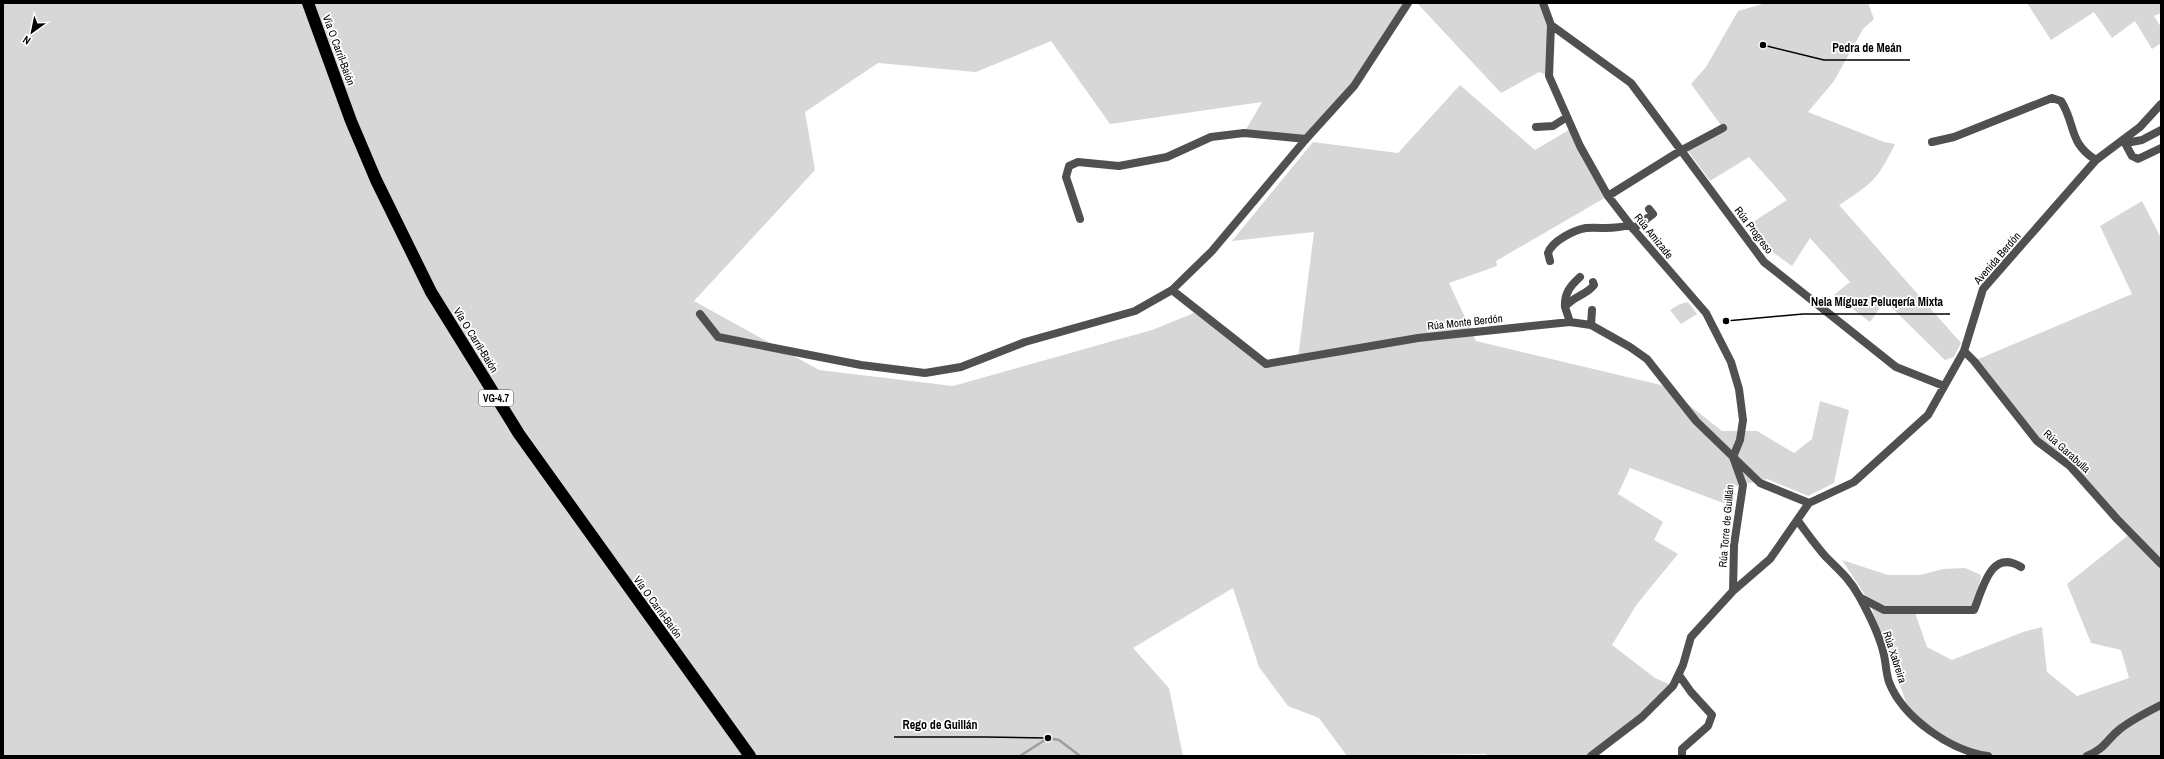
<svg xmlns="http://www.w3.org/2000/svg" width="2164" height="759" font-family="'Archivo Narrow',sans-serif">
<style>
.green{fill:#d7d7d7}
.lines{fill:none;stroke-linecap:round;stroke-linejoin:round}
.stream{stroke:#9e9e9e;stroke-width:2.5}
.minor{stroke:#505050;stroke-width:8}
.highway{stroke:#000;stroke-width:12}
.labels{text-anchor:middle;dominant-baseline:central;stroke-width:3.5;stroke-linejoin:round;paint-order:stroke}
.shield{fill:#fff;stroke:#4c4c4c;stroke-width:1}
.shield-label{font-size:10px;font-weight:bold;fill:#000}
.street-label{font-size:11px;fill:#000;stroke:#fff}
.leader{fill:none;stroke:#000;stroke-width:1.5}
.callout-dot{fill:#000;stroke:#fff;stroke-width:1.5}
.callout-label{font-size:12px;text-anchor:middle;font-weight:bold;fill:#000;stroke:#fff;stroke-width:3.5;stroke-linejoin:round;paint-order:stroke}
</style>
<rect width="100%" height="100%" fill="#fff"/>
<path class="green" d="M3,3H1408L1354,86L1306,139L1244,133L1262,102L1110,124L1051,41L976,72L878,63L805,112L815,170L694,301L819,370L953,386L1152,330L1194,313L1266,364L1298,358L1314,232L1232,241L1313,142L1398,153L1460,85L1535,150L1572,128L1608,196L1496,261L1497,266L1449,283L1476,341L1665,386L1722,431H1757L1794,453L1812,439L1820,401L1849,410L1834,483L1808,496L1767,479L1728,488L1726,504L1630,468L1618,494L1663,522L1654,540L1678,554L1637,604L1612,645L1655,678L1673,686L1592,756H1487L1486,754L1347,756L1319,718L1288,706L1259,667L1233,588L1133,648L1169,688L1183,756H3Z
M1417,3H1543L1551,25L1549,76L1539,72L1501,93Z
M1766,3H1868L1874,19L1863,29L1834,81L1808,112L1884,142L1895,144C1878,179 1872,184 1839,205L1961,343L1954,357L1945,360L1885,301L1870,322L1834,295L1850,282L1810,238L1792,266L1774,253L1750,224L1787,200L1749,157L1710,181L1688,151L1723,128L1691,84L1706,67L1738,11Z
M2027,3H2161V13L2154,16L2161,27V43L2152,49L2135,21L2112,38L2094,12L2051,40Z
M2142,201L2161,238V756H1988L1951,743L1910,713L1869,601L1842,560L1888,575H1920L1943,569L1965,568L1981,575L1974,610H1914L1927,647L1952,660L2023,632L2042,627L2047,672L2077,696L2129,678L2121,650L2091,643L2067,584L2131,533L2095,493L2037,441L1974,361L2132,294L2100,226Z
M1688,302L1697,314L1681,324L1670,310L1680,304Z"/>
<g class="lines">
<path class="stream" d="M1020,756L1048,738L1059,740L1080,756"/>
<path class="minor" d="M1543,3L1551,25L1631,83L1764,262L1896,367L1944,386
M1551,25L1549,76L1580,146L1608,196L1635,231L1706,313L1731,362L1739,389L1743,420L1740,440L1733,457
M1536,127L1553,126L1567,117
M2161,130L2142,140L2126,143V145L2132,156L2138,159L2161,148
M1932,142L1954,137L2052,98L2061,101C2076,124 2068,143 2096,160
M1608,196L1680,151L1723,128
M1080,219L1066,177L1069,166L1078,162L1119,166L1167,157L1211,137L1244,133L1306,139
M1633,229L1653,214L1649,209
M1550,261L1548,253C1552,241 1574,230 1586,228C1602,227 1613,230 1630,225
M1172,290L1266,364L1418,338L1570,322L1591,325L1630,347L1647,359L1696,421L1760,483L1809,503
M1565,307C1564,294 1570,286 1580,277
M700,314L718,337L861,365L925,373L961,367L1025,342L1135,311L1172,290L1212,251L1306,139L1354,86L1408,3
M1570,322L1565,307C1573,296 1587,295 1594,285L1593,282
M1591,325L1592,310
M1964,351L1974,361L2037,441L2070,466L2117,519L2161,564
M1733,457L1743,485L1734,545L1733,591L1770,559L1809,503
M1809,503L1854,482L1928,415L1964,351L1983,289L2096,160L2140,127L2161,104
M1798,521C1807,533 1816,546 1826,557C1840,571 1849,578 1859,596C1869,614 1880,636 1884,655C1886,664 1886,673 1889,682C1903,718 1951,751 1988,756
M1861,598L1884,610H1974C1983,588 1991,548 2021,567
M1679,675L1691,692L1712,715L1708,726L1682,749V756
M1591,756L1642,717L1673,686L1683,665L1691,637L1733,591
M2087,756C2106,748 2106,740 2120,729C2133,719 2147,712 2161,705"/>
<path class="highway" d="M308,3L351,121L376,180L431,292L519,434L750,756"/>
</g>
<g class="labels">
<rect class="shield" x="479" y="390" width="34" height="16" rx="3"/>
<g class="shield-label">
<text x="496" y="398">VG-4.7</text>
</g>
<g class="street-label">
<text transform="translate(339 50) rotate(70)">Vía O Carril-Baión</text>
<text transform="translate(1754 230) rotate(53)">Rúa Progreso</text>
<text transform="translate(1654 236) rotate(51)">Rúa Amizade</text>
<text transform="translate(1997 258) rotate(-49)">Avenida Berdón</text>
<text transform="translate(1465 322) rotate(-6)">Rúa Monte Berdón</text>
<text transform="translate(476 340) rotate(58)">Vía O Carril-Baión</text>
<text transform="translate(2067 451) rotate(42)">Rúa Garabulla</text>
<text transform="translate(1726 526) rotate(-85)">Rúa Torre de Guillán</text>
<text transform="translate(658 607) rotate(54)">Vía O Carril-Baión</text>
<text transform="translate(1895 657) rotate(72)">Rúa Xabreira</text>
</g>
</g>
<path class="leader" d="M1763 45L1824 60H1910M1726 321L1803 314H1950M1048 738L985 737H894"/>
<g class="callout-dot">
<circle cx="1763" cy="45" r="4"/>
<circle cx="1726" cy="321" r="4"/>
<circle cx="1048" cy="738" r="4"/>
</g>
<g class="callout-label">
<text x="1867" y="52">Pedra de Meán</text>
<text x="1877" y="306">Nela Míguez Peluqería Mixta</text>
<text x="940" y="729">Rego de Guillán</text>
</g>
<rect width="2164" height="759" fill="none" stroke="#000000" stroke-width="8"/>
<g transform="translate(32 32) rotate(213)" stroke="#ffffff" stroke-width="3" paint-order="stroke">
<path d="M0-3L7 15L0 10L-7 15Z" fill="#000000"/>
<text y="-6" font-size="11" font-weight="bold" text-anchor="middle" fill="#000000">N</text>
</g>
</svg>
